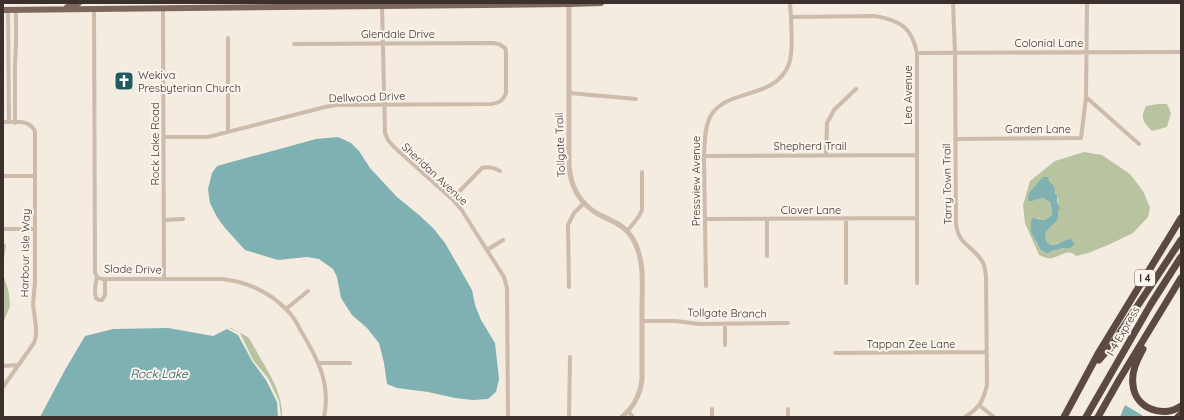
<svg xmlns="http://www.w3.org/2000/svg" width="1184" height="420" font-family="Quicksand,sans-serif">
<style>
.green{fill:#b8c4a0;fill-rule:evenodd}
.water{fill:#7fb0b2}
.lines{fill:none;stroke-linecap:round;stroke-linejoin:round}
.minor{stroke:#cdbbac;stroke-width:4}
.tertiary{stroke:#cdbbac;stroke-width:5}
.primary{stroke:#7d675c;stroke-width:6}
.motorway{stroke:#5c4a42;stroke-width:7}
.labels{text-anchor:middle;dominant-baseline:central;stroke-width:4;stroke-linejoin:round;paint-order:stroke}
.shield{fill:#fbf5ee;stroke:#756b66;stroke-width:1}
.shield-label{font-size:10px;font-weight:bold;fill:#3b302b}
.street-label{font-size:11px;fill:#3b302b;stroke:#fbf5ee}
.poi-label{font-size:11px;fill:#3b302b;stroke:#fbf5ee;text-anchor:start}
.water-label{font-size:12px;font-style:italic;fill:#1f5a5e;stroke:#fbf5ee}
</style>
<rect width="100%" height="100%" fill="#f4ebe1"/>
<path class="green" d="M1158,104H1167L1171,113L1167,127L1152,131C1143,122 1140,118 1146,106Z
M1084,152L1102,155L1130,174L1143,191L1150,208L1148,217L1133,233L1108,245L1088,253L1076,256C1069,248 1061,256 1052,258C1047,259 1044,257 1039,255L1025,223L1023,205L1030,181L1055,161ZM1049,181L1053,184C1054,189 1055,192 1057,197C1058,200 1058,203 1059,207L1058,210V217C1054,223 1041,232 1046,241C1047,243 1048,244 1051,245C1055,245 1065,240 1069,239L1074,246L1072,248H1063L1051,252L1037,244L1036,241L1037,218L1044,220L1051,216L1052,211L1050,202L1043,198L1035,200L1029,199C1030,187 1039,184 1049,181Z
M3,243L6,245L3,264L4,277L9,293L10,306L3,323Z
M229,328H231L248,337L252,343C264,367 283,389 282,417H281L279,401L268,378L253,360L240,333Z"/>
<path class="water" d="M338,137L351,143L359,151L370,168L397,197L419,215L433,228L445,243L472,290L475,305L481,320L495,343L499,379L496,392L488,399L473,400L455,398L428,392L397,388L387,384L384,363L379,343L367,328L352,315L341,298L337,277L333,269L319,259L307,257L278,260L245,250L225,228L217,217L210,203L208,189L212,173L217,166L316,139Z
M1043,177H1048L1049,181C1054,185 1055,186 1055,193L1057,196V201L1060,209L1058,210C1058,213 1059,217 1057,220C1053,226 1042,231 1046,240C1047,243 1049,245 1053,245C1059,244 1064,239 1071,239L1074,243V246L1071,248H1063L1047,253L1041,250L1031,232V221L1033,218L1044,220L1051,216L1052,211L1050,202L1043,198L1031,201H1028L1029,193Z
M168,328L213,336L227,329L238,335L252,361L266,380L277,402L278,417H40L65,370L85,336L113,329Z
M1125,405L1145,417H1120Z"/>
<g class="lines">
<path class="minor" d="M953,3L955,53L956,224C959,246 972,245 982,261C985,265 985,271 986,276L987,385C983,402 979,408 965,417
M382,6L385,133L388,140L394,147L452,199L461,209L504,277L507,288L508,417
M163,8L164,279
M94,9L95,272L97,277L102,279H223C247,282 269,292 286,309C292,315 297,323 301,331C318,359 331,384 324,417
M8,10C8,47 9,85 9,122
M791,17L875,16C899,20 912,27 917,53V283
M917,53L1181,52
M569,93L636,99
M1086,97L1139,144
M3,122C14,122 31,119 35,132V282L33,304L36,327V336L34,343L3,387
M15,123V64L16,44V10
M228,131V38
M164,137H208L325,107L336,105L492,104C499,103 504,100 506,93V51L505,48L499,44L493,43L294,44
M955,139L1081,138L1086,97L1087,3
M826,155L827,123L834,110L856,89
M704,156L917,155
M3,176H35
M452,199L482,168C489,166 494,168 500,171
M705,219L916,218
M767,219V256
M846,219V283
M164,220L183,219
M3,229H35
M627,231C633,224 639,218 642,210V172
M487,250L503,240
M97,277C95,284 94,291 96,298L99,300H102L105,295V279
M706,286L704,156C705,143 704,129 710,117C726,87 775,101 789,64C794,51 791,18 790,3
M569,287L568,225L574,213L584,203
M286,309L308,291
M642,321H676L699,324L788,323
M725,324V345
M835,353L986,352
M319,363H350
M3,366L18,365
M980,406L994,417
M712,409V417
M788,409V417
M629,412L633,417
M569,417L570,357"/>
<path class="tertiary" d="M569,3V164C570,185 579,203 598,214C613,222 625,224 634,241C645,261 642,287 642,309C642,333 642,356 642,380C640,395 634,407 622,417"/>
<path class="primary" d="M67,7L79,3
M3,10L569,4L601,3"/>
<path class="motorway" d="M1143,349C1137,360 1131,372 1133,385C1135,408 1163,419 1181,406
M1099,360L1111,346L1181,240
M1064,417L1099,352L1181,218
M1086,417L1151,304L1181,257
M1098,417L1119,380L1181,278
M1178,417L1181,414"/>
</g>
<defs>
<symbol id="church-square" viewBox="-11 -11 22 22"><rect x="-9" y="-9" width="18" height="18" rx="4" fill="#1f5a5e" stroke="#fbf5ee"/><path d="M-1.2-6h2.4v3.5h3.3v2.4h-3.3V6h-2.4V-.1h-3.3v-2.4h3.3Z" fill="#fff"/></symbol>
</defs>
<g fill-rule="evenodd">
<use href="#church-square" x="113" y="70" width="22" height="22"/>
</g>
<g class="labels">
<rect class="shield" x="1135" y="270" width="20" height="16" rx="3"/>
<g class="shield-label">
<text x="1145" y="278">I 4</text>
</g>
<g class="street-label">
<text x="398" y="34">Glendale Drive</text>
<text x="1049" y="43">Colonial Lane</text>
<text transform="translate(908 95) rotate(-90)">Lea Avenue</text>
<text transform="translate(367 97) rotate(-2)">Dellwood Drive</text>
<text x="1038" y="129">Garden Lane</text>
<text transform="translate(155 144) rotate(-90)">Rock Lake Road</text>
<text transform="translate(560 145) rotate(-92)">Tollgate Trail</text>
<text x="810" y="146">Shepherd Trail</text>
<text transform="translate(435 174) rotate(43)">Sheridan Avenue</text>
<text transform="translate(696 181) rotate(-90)">Pressview Avenue</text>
<text transform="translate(947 184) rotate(-91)">Tarry Town Trail</text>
<text x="811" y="210">Clover Lane</text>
<text transform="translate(25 253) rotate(-89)">Harbour Isle Way</text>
<text transform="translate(133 269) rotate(1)">Slade Drive</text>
<text transform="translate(727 313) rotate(1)">Tollgate Branch</text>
<text transform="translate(1123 331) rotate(-60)">I-4 Express</text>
<text x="911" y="344">Tappan Zee Lane</text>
</g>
<g class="poi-label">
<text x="138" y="75">Wekiva<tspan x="138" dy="13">Presbyterian Church</tspan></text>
</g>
<g class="water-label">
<text x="159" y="373">Rock Lake</text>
</g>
</g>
<rect width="1184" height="420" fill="none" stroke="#3b302b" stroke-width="8"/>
</svg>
